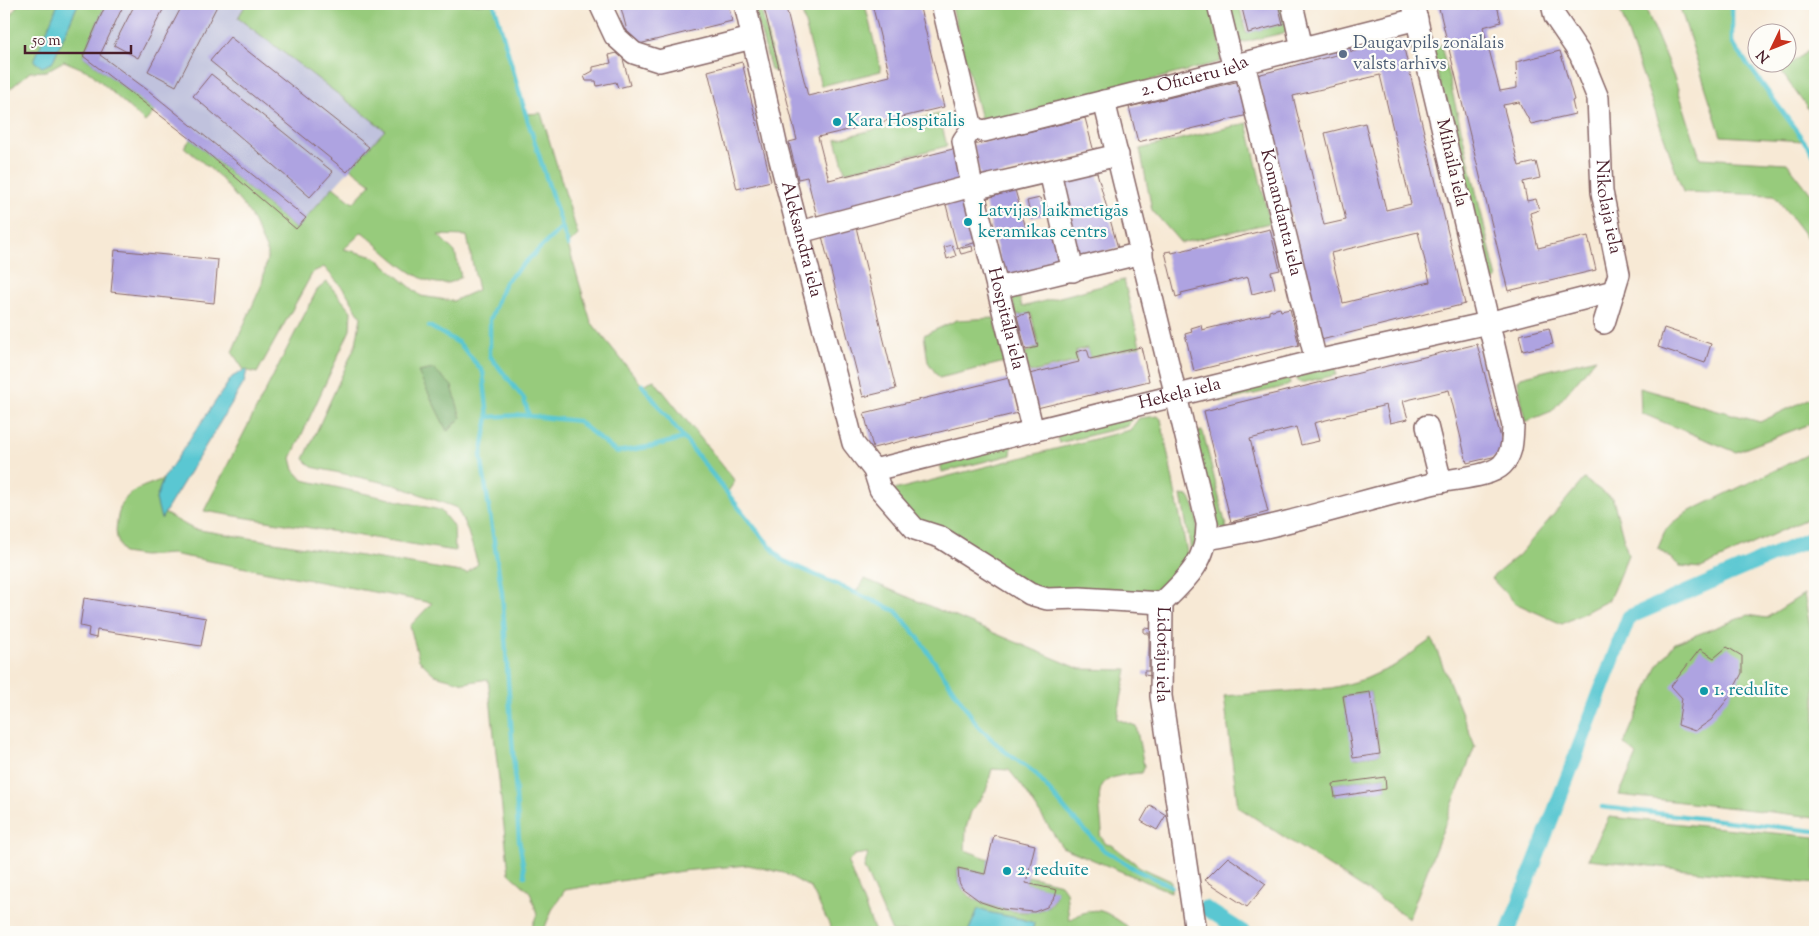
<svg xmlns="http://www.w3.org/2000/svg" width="1819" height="936" font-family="'Sorts Mill Goudy',serif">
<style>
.industrial{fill:#c0c2dd}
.green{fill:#97cb7c;stroke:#707554;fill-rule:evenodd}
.forest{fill:#79af6c;stroke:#62674c}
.water{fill:#5ac7d2;stroke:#52737e}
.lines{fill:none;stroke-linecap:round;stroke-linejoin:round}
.stream{stroke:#5ac7d2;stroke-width:4.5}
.canal{stroke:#5ac7d2;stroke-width:15}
.building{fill:#aea3e1;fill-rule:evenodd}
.minor-casing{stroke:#876666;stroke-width:24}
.minor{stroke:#fff;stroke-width:21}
.service-dot{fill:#5c6f8a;stroke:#fdfcf7;stroke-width:2}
.culture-dot{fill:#0f9aa8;stroke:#fdfcf7;stroke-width:2}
.labels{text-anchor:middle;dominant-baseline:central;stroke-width:4.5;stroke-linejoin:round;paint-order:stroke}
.service-label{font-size:18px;fill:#4e5e75;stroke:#fdfcf7;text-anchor:start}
.street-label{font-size:18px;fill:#4a1f2b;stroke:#fdfcf7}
.culture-label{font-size:18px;fill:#0d838f;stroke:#fdfcf7;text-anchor:start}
</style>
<rect width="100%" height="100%" fill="#fdfcf7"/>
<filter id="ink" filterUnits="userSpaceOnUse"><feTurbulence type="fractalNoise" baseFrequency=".02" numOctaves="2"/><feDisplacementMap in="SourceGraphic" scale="10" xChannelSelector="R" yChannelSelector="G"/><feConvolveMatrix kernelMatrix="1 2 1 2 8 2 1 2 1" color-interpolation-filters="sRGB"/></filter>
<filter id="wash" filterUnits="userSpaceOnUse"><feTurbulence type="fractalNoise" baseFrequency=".0096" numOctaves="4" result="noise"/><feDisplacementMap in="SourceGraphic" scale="20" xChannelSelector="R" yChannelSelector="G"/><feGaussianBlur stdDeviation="1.12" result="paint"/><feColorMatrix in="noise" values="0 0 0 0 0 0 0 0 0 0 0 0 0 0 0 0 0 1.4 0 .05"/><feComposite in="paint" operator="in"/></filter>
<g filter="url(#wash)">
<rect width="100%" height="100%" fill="#f7e9d5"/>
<path class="industrial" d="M106,4H246L238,18L386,130L296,229L191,139L83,56Z"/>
<path class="green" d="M18,4H58L35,61L52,63L78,4H106L83,56L155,111L145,122L90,72L64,61L46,71L30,72L4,94V29Z
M246,4H494L526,114L541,113L578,235L568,245L591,322L642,385L654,380L735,481L727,493L782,560L856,592L865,579L1080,669L1127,670L1117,719L1136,726L1144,766L1141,773C1092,777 1098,786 1102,830L1100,835L1106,844L1112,845L1140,867L1171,881V892L1062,847L1022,786L1009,770L992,769L986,791L971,812L966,828L965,850L989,859L985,874L958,868C957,878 959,886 966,893C981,907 1029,919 1047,907C1053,903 1055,897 1057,891L1026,883L1028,876L1061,884L1066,891L1069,920C1098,904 1101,909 1127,926L1128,932H1032L1034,923C1016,916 997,916 978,910L968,932H892L864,868L868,853L854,855L848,863L875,932H833L811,888L784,873L748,865L682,871L565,890L552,910L543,932H530L537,914L530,892L509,873L488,679L464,683L435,675L419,660L410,626L432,603L172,554L143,556L123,553C115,536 115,533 118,516C123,490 141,488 163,479L156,499L162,518L164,513L193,529L467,573L478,564L467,529L457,508L395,485L312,467L304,459L356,344L361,317L346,292L324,267L313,272L257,373L244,370L232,352L262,284L268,253L250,214L219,176L184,147L191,139L296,229L333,187L353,203L371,184L350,168L385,130L238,18ZM362,232C387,251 429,301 461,277L455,252L438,235L467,236L478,290L453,301L421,296L375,257L344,249ZM419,372L461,418L448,431L423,379Z
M753,4H760L776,72L771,70Z
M800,4H865L881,71L821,86Z
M951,4H1210L1222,53L1220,62L984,124L981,119Z
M1229,4H1239L1246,33L1283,24L1278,4H1286L1292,31L1240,43Z
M1618,4H1644L1675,80L1700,158L1787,163L1815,199V248L1774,195L1683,192Z
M1679,4H1732V43L1803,141L1721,136Z
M1441,45L1497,279L1488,283L1431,46Z
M1815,46V119L1775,63L1786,62L1787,59L1790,64Z
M939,114L947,146L845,172L836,139Z
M1247,123L1270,223L1181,243L1152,210L1140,149Z
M1124,280L1140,346L1090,358L1087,348L1075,351L1078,361L1029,373L1024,353L1039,347L1031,314L1016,315L1011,294L1018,292L1022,307Z
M327,282L351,311L350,330L291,458L294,470L303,480L440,510L454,527L455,551L204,511L317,290Z
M994,318L1005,362L939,378L928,362L924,335L957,320Z
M1596,358L1552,411L1525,422L1518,381L1521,377Z
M1335,366L1336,375L1300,383L1297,380V376Z
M1289,378L1290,384L1287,386L1222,402L1219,400L1218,395Z
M1640,388L1760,422L1815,396V422L1736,452L1641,413Z
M1134,416L1128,426L1059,443L1056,434Z
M1158,416L1161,419L1188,558L1158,590L1147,593L1037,589L919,526L886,492L1130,430L1139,418Z
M1201,431L1203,432L1227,530L1218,527L1215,522L1195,433Z
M1012,445L1011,455L942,472L940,463Z
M1815,451V515L1701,568L1680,566L1658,548L1666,529L1686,513Z
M1584,479L1613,499L1628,555L1609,600L1562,624L1515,603L1491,578L1519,555Z
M1181,495L1188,496C1202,513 1197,537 1192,556Z
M1804,594L1815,654V817L1619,795L1637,755L1624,744L1658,665L1675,643L1748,615L1766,618Z
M1432,639L1475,746L1409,918L1238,807L1224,696L1332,688L1365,679L1394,666ZM1370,692L1380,754L1354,758L1343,696ZM1384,777L1386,789L1335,796L1333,784Z
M1609,817L1815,837V884L1588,859Z
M1225,913L1252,932H1233L1214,919L1213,914Z"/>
<path class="forest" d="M434,369L452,386L461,418L447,431L418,372Z"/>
<path class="water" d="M58,4H78L52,63L42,67L34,61Z
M244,370H247L244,383L161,519L156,499L163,479L232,377Z
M978,909C997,916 1016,916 1034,923L1032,932H968Z"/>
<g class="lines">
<path class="stream" d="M494,4L526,115L568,245
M1732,4V43L1815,156
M429,326L459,343L483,372L488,417L481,456L502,593L519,840L525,876
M642,385L754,527L782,560L896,611L917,636L978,726L1003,750L1035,773L1069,814L1104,850L1138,871L1171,886
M529,416L524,399L490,356V320L505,282L562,227
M488,417L521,415L578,421L616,452L654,446L684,438
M1602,807L1815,831"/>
<path class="canal" d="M1205,908L1243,932
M1508,932L1629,617L1815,537"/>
</g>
<g id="blocks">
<path class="building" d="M106,4H124L100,55L149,91L306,218L296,229L191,139L83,56Z
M135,4H166L138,58L114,45Z
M183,4H218L176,86L148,71Z
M620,4H728L732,21L631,46Z
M763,4H785L808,96L890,76L872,4H919L944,107L818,137L829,180L953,149L961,182L817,217L807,177L798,179L789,142L797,140Z
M1241,4H1278L1283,24L1248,33Z
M1438,4H1478L1479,9L1497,5L1501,22L1483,27L1500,91L1517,88L1516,62L1560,51L1574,100L1572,101L1575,114L1531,124L1519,102L1503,105L1519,166L1536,162L1540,178L1523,182L1527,201L1536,199L1539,210L1530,213L1538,248L1588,236L1596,270L1508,291Z
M230,37L369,147L347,172L210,61Z
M1402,40L1465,304L1321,340L1257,75L1336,55L1335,51L1350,48L1351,52ZM1380,75L1411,204L1386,210L1365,123L1325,133L1346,220L1324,225L1293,96ZM1418,232L1430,282L1343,303L1331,253Z
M621,52L630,85L618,88L616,82L597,86L596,81H586L584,76L593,71V67L611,63L609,55Z
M742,62L771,181L737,189L708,71Z
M211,74L333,172L310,197L193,96Z
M1240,81L1248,115L1138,142L1129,107Z
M1085,118L1094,152L981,179L973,145Z
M1096,169L1118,248L1073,260L1059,179Z
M1015,190L1028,235L1051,229L1061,264L1005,279L984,199Z
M965,196L977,242L957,248L945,201Z
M1040,198L1045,215L1031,218L1027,201Z
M855,223L896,389L863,397L821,232Z
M1270,229L1280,270L1271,272L1275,288L1252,294L1248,277L1181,293L1182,295L1176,297L1165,252L1171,251L1172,253Z
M952,245L956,256L947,259L944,247Z
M972,246L973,251L961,254L959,249Z
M115,250L218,260L214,303L111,292Z
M1280,308L1281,311L1290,309L1299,345L1194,371L1185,334L1192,332L1191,328L1201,325L1202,330L1269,314V311Z
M1029,313L1038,347L1026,350L1017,316Z
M1549,328L1553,344L1523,351L1519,335Z
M1664,328L1711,344L1705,363L1658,347Z
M1477,344L1505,454L1467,463L1449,390L1403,401L1408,419L1390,423L1386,405L1314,423L1319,441L1301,445L1296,427L1250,439L1268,512L1231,522L1204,411Z
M1141,347L1149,381L1037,408L1029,374L1079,362L1076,352L1087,349L1090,359Z
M1009,378L1018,413L873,448L864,413Z
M84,598L206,618L201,646L97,630L96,638L88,636L89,628L80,626Z
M1144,628L1153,629L1152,676L1144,675V671H1149V633H1144Z
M1727,647L1742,656V673L1730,696L1711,720L1695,731L1678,725L1682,698L1671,686L1700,649L1714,658Z
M1370,692L1380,754L1353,758L1343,696Z
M1385,777L1386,789L1335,797L1333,784Z
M1150,805L1166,815L1157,830L1141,821Z
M994,835L1035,845L1026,883L1057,890L1055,897L1047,907L1034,912L1002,909L981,902L962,888L959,882L958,868L985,874Z
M1228,857L1266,884L1247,907L1205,880Z"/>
</g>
</g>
<g filter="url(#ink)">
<use href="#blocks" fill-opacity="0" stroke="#876666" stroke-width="1"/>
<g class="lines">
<defs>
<g id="minor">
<path d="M600,4L615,36L634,53L659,61L752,38"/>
<path id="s1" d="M745,4L777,148L853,443L874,470L880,489L915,529L940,537L1030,594L1047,599L1080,598L1162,603"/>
<path id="s2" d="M942,4L972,128L963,141L972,186L1033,431"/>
<path d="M1218,4L1234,69"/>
<path d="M1292,4L1302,48"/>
<path id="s3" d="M1552,4L1555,17L1580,54L1598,98L1602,192L1619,274L1604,323"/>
<path id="s4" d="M1244,63L1316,361"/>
<path id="s5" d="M1104,101L1207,523C1208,560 1187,579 1162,603L1161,696L1196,932"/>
<path id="s6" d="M972,128L984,131L1234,69L1244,63L1417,19"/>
<path d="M1050,172L1073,271"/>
<path d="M973,189L1118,155"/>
<path d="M800,232L972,186"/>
<path d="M997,288L1142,253"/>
<path d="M1427,426L1441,482"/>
<path id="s7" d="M874,470L1316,361L1488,323L1614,291"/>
<path d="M1207,539C1286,526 1362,500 1440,482C1457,478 1490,477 1502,465C1513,454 1512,441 1513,426L1413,4"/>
</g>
</defs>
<use href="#minor" class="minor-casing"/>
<use href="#minor" class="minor"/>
</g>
</g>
<circle class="service-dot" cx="1343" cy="54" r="5"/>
<g class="culture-dot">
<circle cx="837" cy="122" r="5"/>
<circle cx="968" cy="222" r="5"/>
<circle cx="1704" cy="691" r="5"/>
<circle cx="1007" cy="871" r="5"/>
</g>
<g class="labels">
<g class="service-label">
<text x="1353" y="44">Daugavpils zonālais<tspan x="1353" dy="21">valsts arhīvs</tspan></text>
</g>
<g class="street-label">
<text stroke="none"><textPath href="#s6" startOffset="230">2. Oficieru iela</textPath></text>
<text transform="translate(1451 163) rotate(77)">Mihaila iela</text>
<text stroke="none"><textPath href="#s3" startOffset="215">Nikolaja iela</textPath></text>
<text stroke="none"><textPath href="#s4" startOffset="154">Komandanta iela</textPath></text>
<text stroke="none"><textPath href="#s1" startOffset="242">Aleksandra iela</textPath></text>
<text stroke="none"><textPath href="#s2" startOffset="326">Hospitāļa iela</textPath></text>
<text stroke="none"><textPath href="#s7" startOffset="315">Hekeļa iela</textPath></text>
<text stroke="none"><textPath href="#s5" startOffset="581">Lidotāju iela</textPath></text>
</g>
<g class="culture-label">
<text x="847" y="122">Kara Hospitālis</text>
<text x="978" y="212">Latvijas laikmetīgās<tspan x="978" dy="21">keramikas centrs</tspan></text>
<text x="1714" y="691">1. redulīte</text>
<text x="1017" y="871">2. reduīte</text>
</g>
</g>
<rect width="1819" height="936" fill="none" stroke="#fdfcf7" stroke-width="20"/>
<g transform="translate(1772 48) rotate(227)"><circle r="24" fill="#fdfcf7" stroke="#b5a4a5"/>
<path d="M0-4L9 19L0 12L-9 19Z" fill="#c8321e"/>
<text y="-8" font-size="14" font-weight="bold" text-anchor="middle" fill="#4a1f2b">N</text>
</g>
<path d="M25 45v8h106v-8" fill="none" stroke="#4a1f2b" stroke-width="2.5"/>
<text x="32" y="45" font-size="15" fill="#4a1f2b" stroke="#fdfcf7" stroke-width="4" paint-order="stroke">50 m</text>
</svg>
